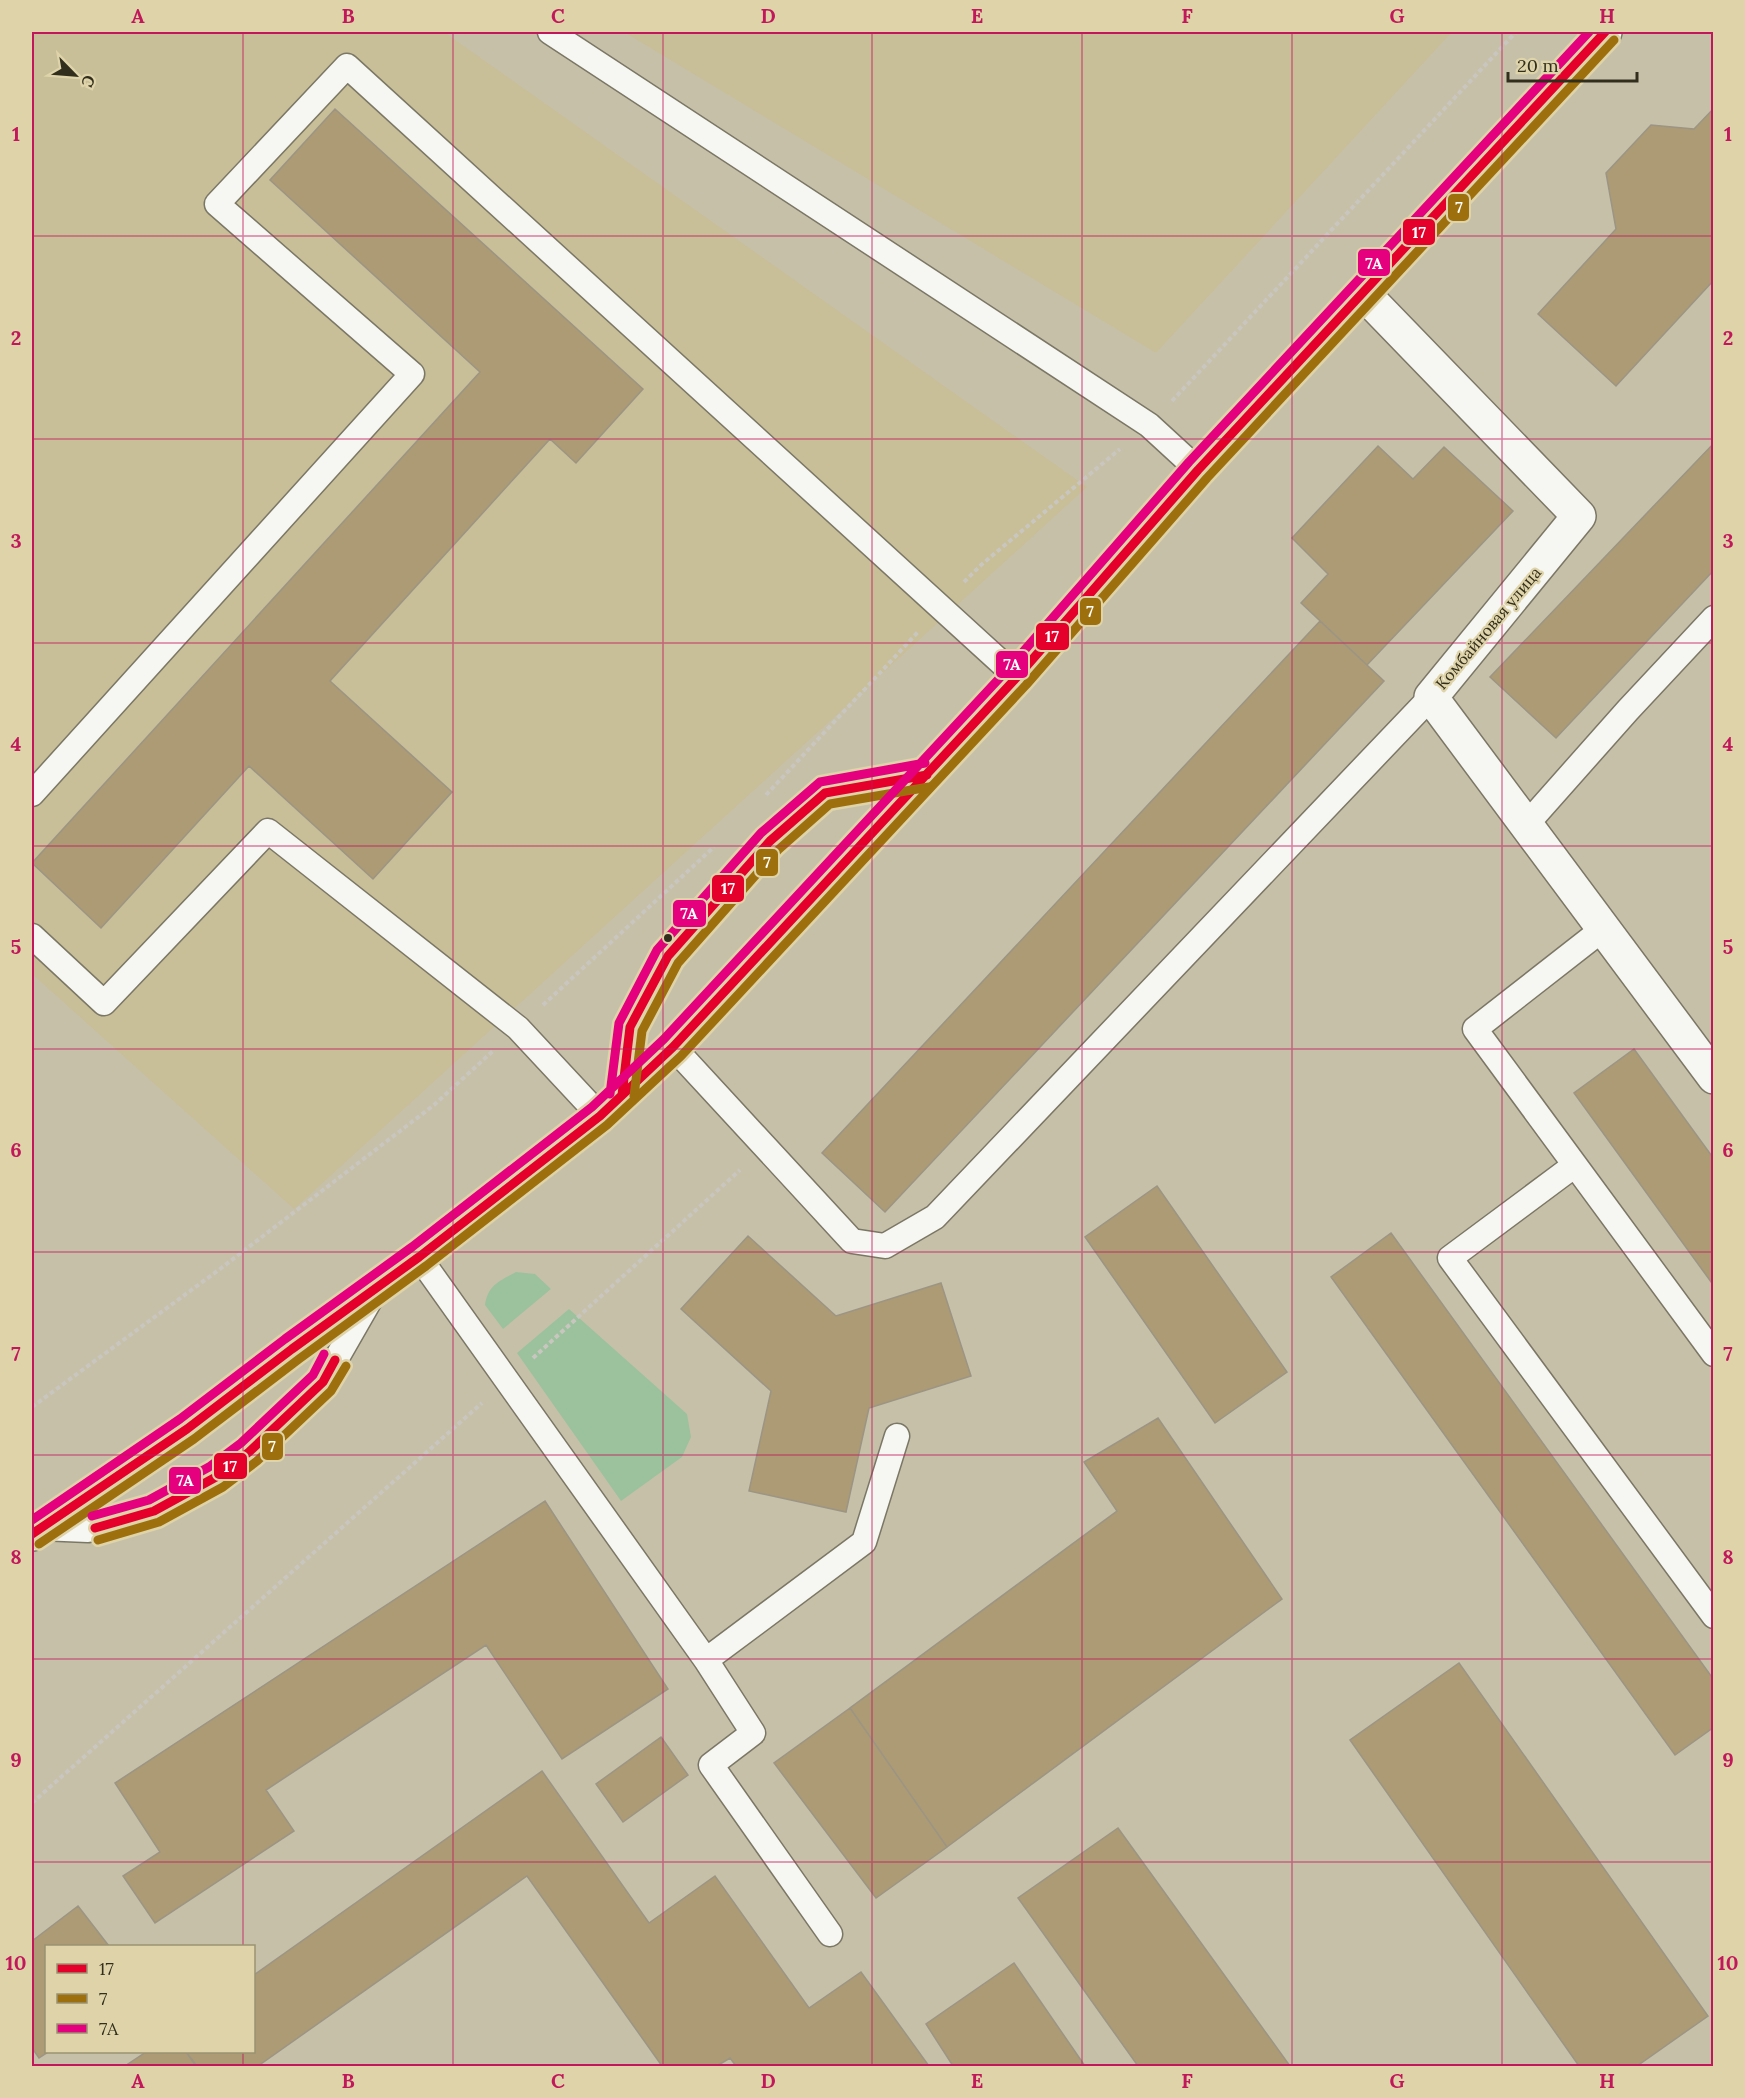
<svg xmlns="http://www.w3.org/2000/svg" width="1745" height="2098" font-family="Lora,serif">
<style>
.built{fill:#c8be98}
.green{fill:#9bc29d}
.building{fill:#ac9b74;stroke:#9c9584;stroke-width:1.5}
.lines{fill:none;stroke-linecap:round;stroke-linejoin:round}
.lane-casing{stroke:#7b7765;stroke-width:27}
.street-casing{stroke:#7b7765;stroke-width:36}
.secondary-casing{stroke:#7b7765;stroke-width:36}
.path{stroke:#c8c6bf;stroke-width:4;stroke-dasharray:4.5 3;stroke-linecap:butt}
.lane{stroke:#f6f6f2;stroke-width:24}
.street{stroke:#f6f6f2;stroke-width:33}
.secondary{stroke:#f6f6f2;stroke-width:33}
.bus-1-casing{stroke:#dfd4a9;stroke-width:14}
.bus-2-casing{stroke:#dfd4a9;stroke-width:14}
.bus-3-casing{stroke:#dfd4a9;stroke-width:14}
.bus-1{stroke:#e4002b;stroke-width:9}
.bus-2{stroke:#9e700d;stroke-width:9}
.bus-3{stroke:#e5007d;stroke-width:9}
.grid{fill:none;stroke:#c2185b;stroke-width:1.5;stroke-opacity:0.55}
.bus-dot{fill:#322e1d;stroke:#dfd4a9;stroke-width:2}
.labels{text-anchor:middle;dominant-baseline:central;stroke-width:4.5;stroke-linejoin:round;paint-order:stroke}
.street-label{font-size:16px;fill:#322e1d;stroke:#dfd4a9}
.line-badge{stroke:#dfd4a9;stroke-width:2}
.badge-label{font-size:16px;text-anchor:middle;font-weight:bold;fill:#fff}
.neatline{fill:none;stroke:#c2185b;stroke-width:2}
.grid-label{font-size:20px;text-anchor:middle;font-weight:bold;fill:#c2185b}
</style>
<rect width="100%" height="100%" fill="#c6c0a9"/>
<path class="built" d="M32,32H444L1087,487L294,1209L32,974Z
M624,32H1452L1156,353Z"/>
<path class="green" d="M516,1272L535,1274L551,1289L503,1329L485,1305C488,1285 499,1281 516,1272Z
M569,1309L687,1414L691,1437L682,1457L621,1501L517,1353Z"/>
<path class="building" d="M1714,108V280L1616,386L1538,314L1616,229L1606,173L1651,125L1694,129Z
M335,109L643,389L576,463L550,439L330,681L452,792L373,879L249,766L101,928L32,863L480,372L270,180Z
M1714,443V570L1556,738L1490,677Z
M1378,446L1413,479L1444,447L1513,511L1367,665L1301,603L1328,574L1292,538Z
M1320,621L1384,681L885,1212L822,1153Z
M1634,1049L1714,1159V1286L1574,1093Z
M1157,1186L1287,1372L1215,1423L1085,1237Z
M1391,1233L1714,1680V1727L1675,1755L1331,1277Z
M748,1236L836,1316L941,1283L971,1376L869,1408L846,1512L749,1491L771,1391L681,1309Z
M1158,1418L1282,1599L947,1847L850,1708L1117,1511L1084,1462Z
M545,1501L668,1689L562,1759L486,1645L266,1790L294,1831L155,1923L123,1876L160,1852L115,1783Z
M1459,1663L1708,2016L1637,2066H1579L1350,1740Z
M850,1708L947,1847L876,1898L774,1763Z
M661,1737L688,1775L623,1822L596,1784Z
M542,1771L649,1923L715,1876L809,2008L861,1972L929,2066H736L730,2058L717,2066H662L527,1876L258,2066H196L186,2052H254V1975Z
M1118,1828L1290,2066H1138L1018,1898Z
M78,1906L109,1946H46L48,2052L39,2058L32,2048V1941Z
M1014,1963L1085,2066H953L926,2024Z
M146,2052H186L197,2066H125Z"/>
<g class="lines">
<defs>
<path id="lane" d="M550,32L1149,425L1198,470
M32,794L412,374L217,204L347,66L1017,677
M1526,825L1628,710L1714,618
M1603,929L1475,1029L1714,1354
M32,936L104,1003L268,831L518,1028L600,1116
M673,1047L852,1241L885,1246L935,1217L1431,697
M622,1095L630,1027L668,956L770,841L825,793L927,775
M1575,1165L1450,1258L1714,1616
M419,1257L706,1660L753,1733L711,1765L830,1934
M41,1528L88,1530L154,1511L216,1477L249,1452L323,1382L374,1293
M706,1660L864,1542L897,1436"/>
<path id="street" d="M1363,293L1579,516L1431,697L1714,1077"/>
<path id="secondary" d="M32,1534L187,1429L292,1349L419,1257L600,1116L673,1047L1017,677L1198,470L1605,32"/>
</defs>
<use href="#lane" class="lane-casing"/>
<use href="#street" class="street-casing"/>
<use href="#secondary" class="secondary-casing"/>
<path class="path" d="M1172,401L1516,32
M964,582L981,565L1120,449
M766,795L918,632
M543,1005L714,847
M533,1358L740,1170
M32,1407L220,1269L434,1105L494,1050
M32,1803L482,1403"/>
<use href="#lane" class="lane"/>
<use href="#street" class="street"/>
<use href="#secondary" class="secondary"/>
<defs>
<path id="bus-1" d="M622,1095L630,1027L668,956L770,841L825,793L927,775
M95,1528L154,1511L216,1477L249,1452L323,1382L335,1360
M32,1534L187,1429L292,1349L419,1257L600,1116L673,1047L1017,677L1198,470L1605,32"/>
<path id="bus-2" d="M634,1096L642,1031L678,963L778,850L830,804L929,787
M98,1540L159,1522L223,1487L257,1461L331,1391L346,1366
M39,1544L194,1439L299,1359L426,1266L607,1125L681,1056L1026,685L1207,478L1614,40"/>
<path id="bus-3" d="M610,1094L619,1023L657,950L761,833L820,782L925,763
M92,1516L149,1500L209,1467L241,1443L313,1375L324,1354
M32,1520L180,1419L285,1339L412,1247L592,1107L664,1039L1008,669L1189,462L1589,32"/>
</defs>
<use href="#bus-1" class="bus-1-casing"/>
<use href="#bus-2" class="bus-2-casing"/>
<use href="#bus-3" class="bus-3-casing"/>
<use href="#bus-1" class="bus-1"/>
<use href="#bus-2" class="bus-2"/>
<use href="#bus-3" class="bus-3"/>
</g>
<path class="grid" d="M243,32V1946M453,32V2066M663,32V2066M872,32V2066M1082,32V2066M1292,32V2066M1502,32V2066M32,236H1714M32,439H1714M32,643H1714M32,846H1714M32,1049H1714M32,1252H1714M32,1455H1714M32,1659H1714M32,1862H1714M243,2052V2066"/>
<circle class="bus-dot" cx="668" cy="938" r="5"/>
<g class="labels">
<g class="street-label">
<text transform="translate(1488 628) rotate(-50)">Комбайновая улица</text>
</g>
</g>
<g class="line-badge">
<rect x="1447" y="193" width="23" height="29" rx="6" fill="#9e700d"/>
<rect x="1402" y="218" width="34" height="28" rx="6" fill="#e4002b"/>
<rect x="1357" y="248" width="34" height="29" rx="6" fill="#e5007d"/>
<rect x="1079" y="597" width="23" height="29" rx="6" fill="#9e700d"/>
<rect x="1035" y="622" width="35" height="29" rx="6" fill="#e4002b"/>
<rect x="995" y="650" width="34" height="29" rx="6" fill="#e5007d"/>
<rect x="755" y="848" width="24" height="29" rx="6" fill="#9e700d"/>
<rect x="711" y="874" width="34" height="29" rx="6" fill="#e4002b"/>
<rect x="672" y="899" width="35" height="29" rx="6" fill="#e5007d"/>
<rect x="261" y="1432" width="23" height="29" rx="6" fill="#9e700d"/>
<rect x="213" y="1452" width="35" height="28" rx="6" fill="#e4002b"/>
<rect x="168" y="1466" width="34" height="29" rx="6" fill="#e5007d"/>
</g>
<g class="badge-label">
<text x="1459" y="213">7</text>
<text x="1419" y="238">17</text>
<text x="1374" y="269">7А</text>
<text x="1090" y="617">7</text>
<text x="1052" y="642">17</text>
<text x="1012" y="670">7А</text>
<text x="767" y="868">7</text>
<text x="728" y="894">17</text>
<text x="689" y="919">7А</text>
<text x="272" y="1452">7</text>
<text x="230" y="1472">17</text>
<text x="185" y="1486">7А</text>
</g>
<rect width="1745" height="2098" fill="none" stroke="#dfd4a9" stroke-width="66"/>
<rect x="45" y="1945" width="210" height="108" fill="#dfd4a9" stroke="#9a9271" stroke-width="1.5"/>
<rect x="57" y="1964" width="30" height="9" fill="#e4002b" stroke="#9a9271" stroke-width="1.5"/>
<text x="99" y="1975" font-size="18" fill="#322e1d">17</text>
<rect x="57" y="1994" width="30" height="9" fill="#9e700d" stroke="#9a9271" stroke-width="1.5"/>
<text x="99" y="2005" font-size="18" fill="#322e1d">7</text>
<rect x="57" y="2024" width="30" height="9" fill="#e5007d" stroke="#9a9271" stroke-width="1.5"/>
<text x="99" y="2035" font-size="18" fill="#322e1d">7А</text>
<g transform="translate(75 75) rotate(115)" stroke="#dfd4a9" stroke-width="4.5" paint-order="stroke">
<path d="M0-4.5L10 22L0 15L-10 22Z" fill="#322e1d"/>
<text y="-9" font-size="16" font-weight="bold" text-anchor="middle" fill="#322e1d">С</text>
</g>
<path d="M1508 72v9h129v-9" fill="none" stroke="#322e1d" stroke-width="3"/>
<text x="1517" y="72" font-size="18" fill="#322e1d" stroke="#dfd4a9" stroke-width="4.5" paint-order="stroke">20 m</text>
<rect x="33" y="33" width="1679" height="2032" class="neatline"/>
<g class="grid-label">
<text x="138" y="23">A</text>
<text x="348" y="23">B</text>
<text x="558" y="23">C</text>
<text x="768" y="23">D</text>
<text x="977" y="23">E</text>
<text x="1187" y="23">F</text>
<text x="1397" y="23">G</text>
<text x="1607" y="23">H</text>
<text x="16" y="141">1</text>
<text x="1728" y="141">1</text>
<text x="16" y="345">2</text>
<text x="1728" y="345">2</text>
<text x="16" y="548">3</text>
<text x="1728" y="548">3</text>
<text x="16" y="751">4</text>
<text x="1728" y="751">4</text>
<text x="16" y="954">5</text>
<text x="1728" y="954">5</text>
<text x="16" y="1157">6</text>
<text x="1728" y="1157">6</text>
<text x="16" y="1361">7</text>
<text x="1728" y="1361">7</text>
<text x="16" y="1564">8</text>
<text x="1728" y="1564">8</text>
<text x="16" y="1767">9</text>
<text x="1728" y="1767">9</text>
<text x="16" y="1970">10</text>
<text x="1728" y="1970">10</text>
<text x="138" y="2088">A</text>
<text x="348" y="2088">B</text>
<text x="558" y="2088">C</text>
<text x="768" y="2088">D</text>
<text x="977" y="2088">E</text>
<text x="1187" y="2088">F</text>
<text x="1397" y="2088">G</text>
<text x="1607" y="2088">H</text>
</g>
</svg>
